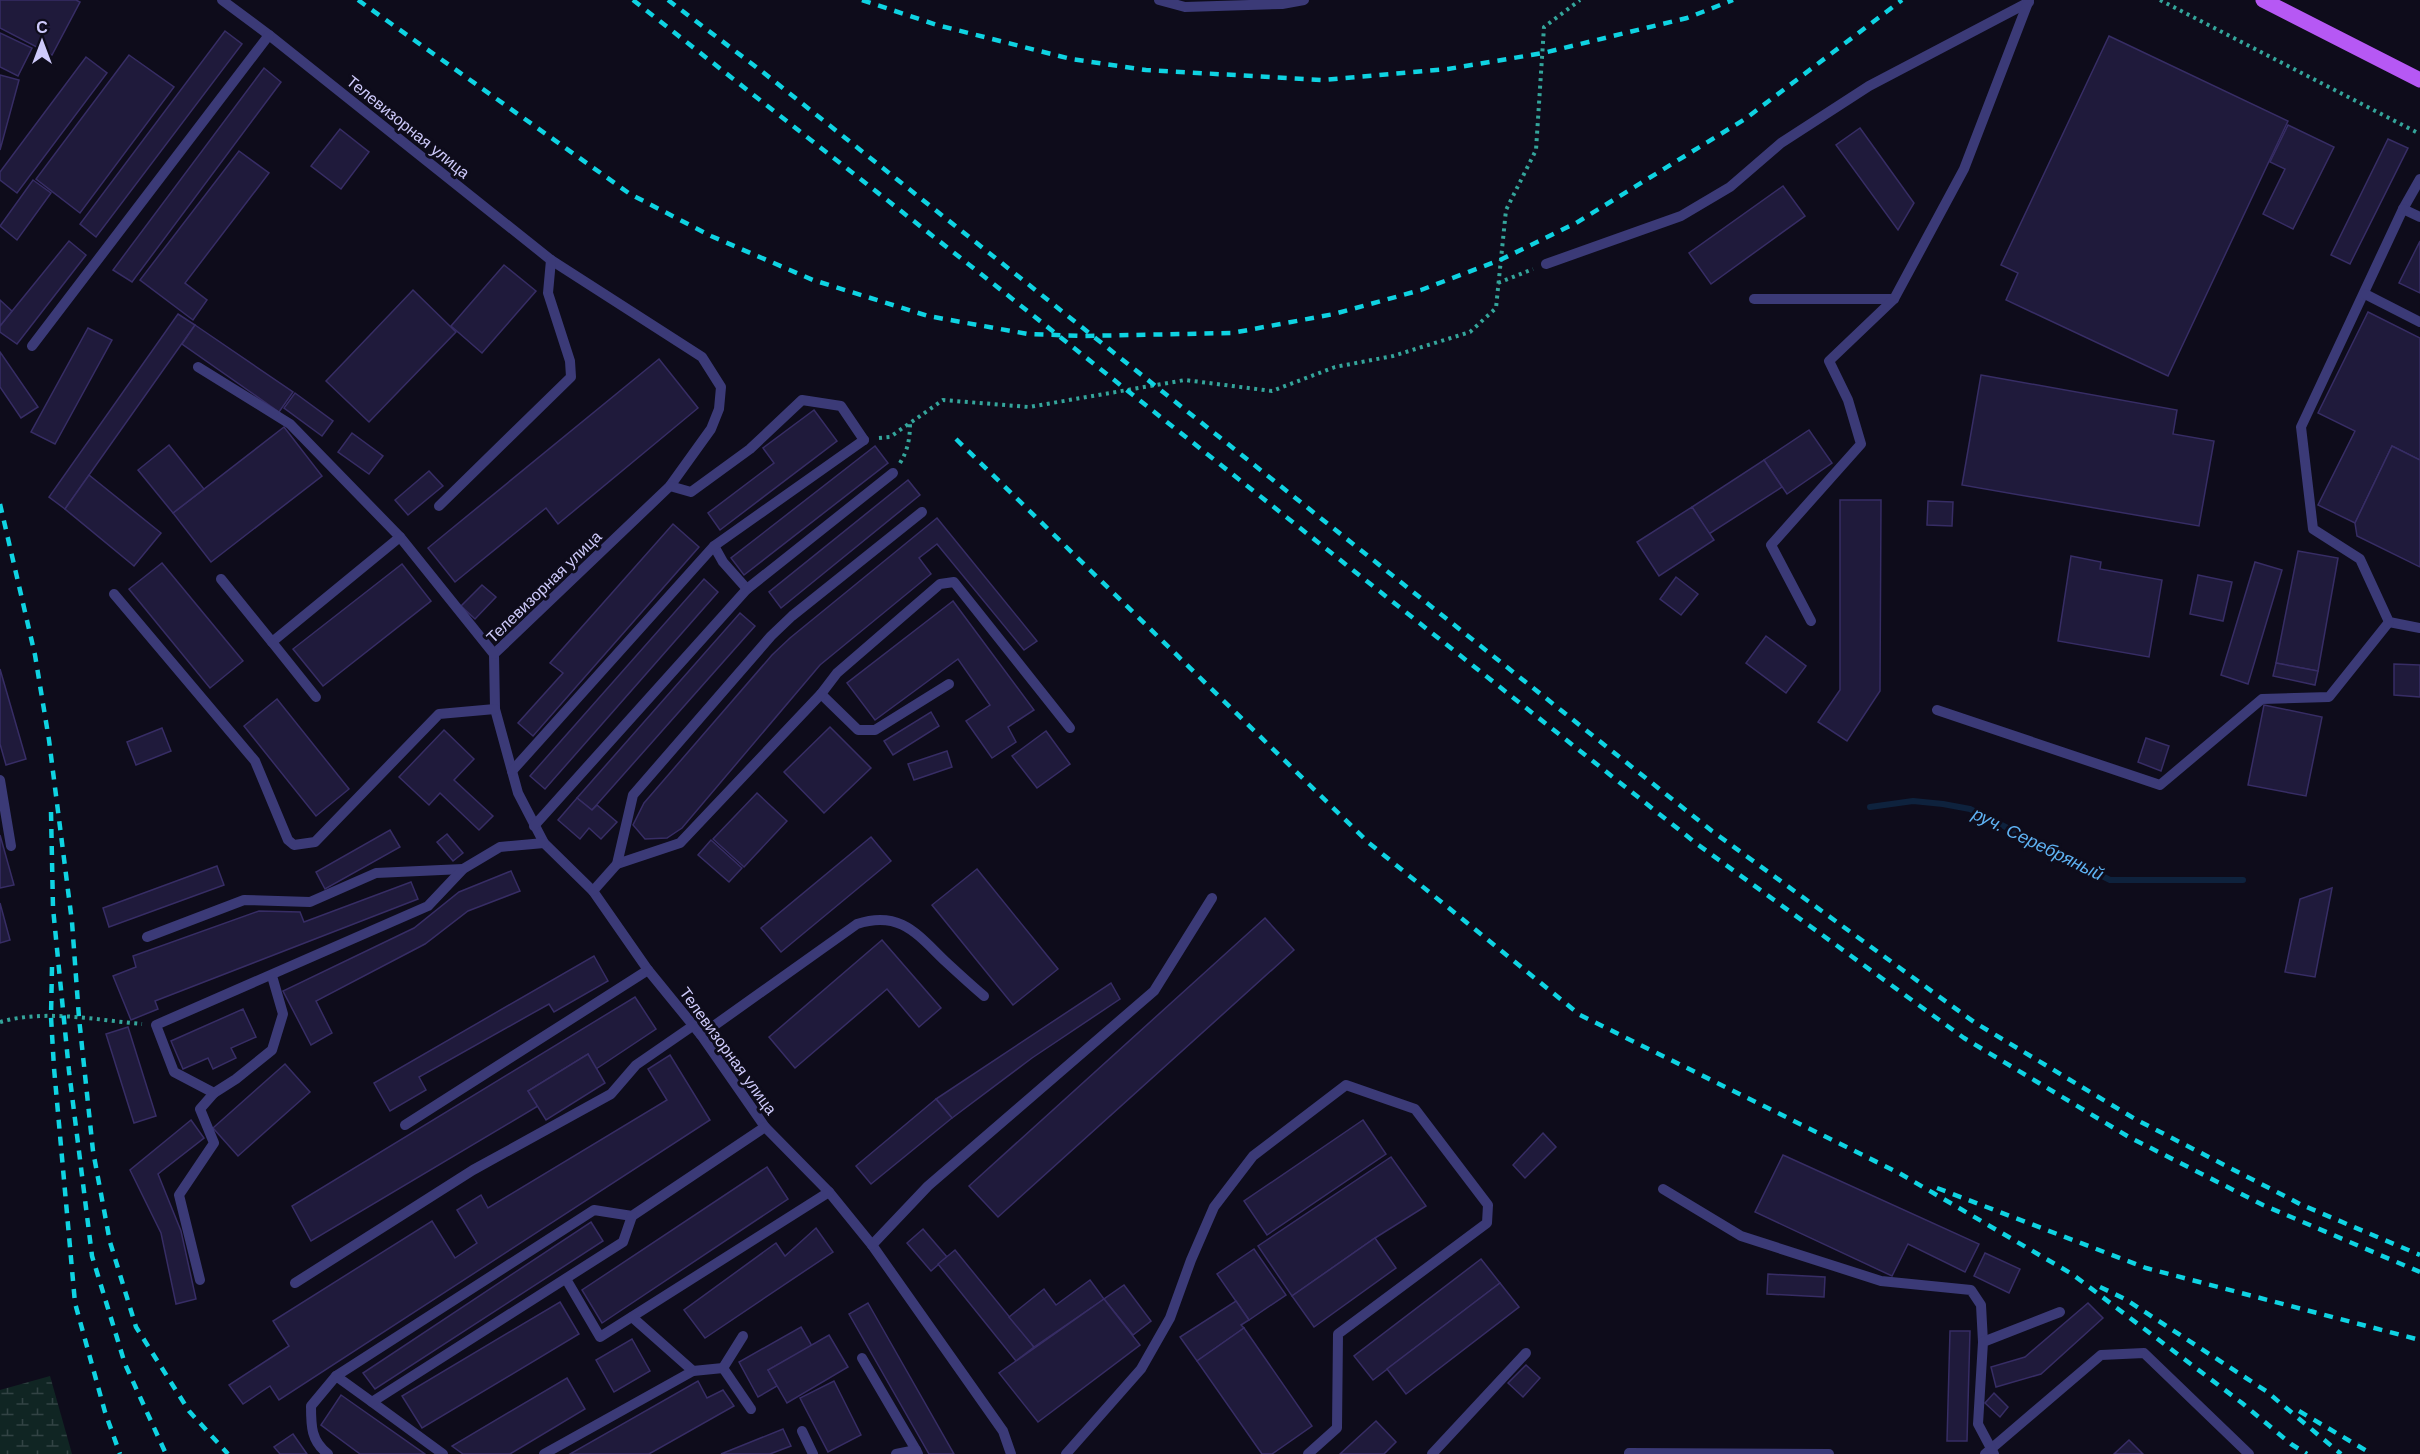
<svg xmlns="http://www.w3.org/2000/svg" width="2420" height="1454" font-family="Helvetica,sans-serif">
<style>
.wetland{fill:url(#wetland-marsh)}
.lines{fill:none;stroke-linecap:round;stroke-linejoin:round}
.stream{stroke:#0e223d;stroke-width:6}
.building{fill:#1f1a3b;stroke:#372d65;stroke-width:1.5}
.path{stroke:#34a59b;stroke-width:4;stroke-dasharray:3 4.5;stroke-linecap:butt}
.lane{stroke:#3b3a77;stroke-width:10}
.primary{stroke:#b658f4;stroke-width:15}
.rail{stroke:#0fd3e2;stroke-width:4.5;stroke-dasharray:9 8;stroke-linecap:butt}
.labels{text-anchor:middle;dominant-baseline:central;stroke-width:6;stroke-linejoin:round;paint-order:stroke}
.street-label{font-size:16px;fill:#cecafb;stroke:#0e0c1b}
.water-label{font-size:18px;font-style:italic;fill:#5fb3f4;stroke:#0e0c1b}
</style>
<defs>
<pattern id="wetland-marsh" width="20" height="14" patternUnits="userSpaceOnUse" patternTransform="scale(1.5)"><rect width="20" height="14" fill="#102523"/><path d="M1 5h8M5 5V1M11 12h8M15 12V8" fill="none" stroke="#324344"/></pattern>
</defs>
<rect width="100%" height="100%" fill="#0e0c1b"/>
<polygon class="wetland" points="50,1376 72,1454 0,1454 0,1390"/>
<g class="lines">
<polyline class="stream" points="1870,807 1913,801 1943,804 1970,809 2110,880 2243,880"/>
</g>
<g class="building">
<polygon points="0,0 76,0 80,2 52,55 0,28"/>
<polygon points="225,31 242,44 96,237 80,224"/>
<polygon points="0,33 32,48 18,76 0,67"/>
<polygon points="2109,36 2288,121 2168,376 2006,300 2018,273 2001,265"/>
<polygon points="129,55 174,87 80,213 36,179"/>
<polygon points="86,57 107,73 17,193 0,180 0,172"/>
<polygon points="264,68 281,82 132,282 113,270"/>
<polygon points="0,75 19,80 0,150"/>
<polygon points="2288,125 2334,147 2293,229 2263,214 2285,169 2270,162"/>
<polygon points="1860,128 1914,203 1898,230 1836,145"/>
<polygon points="340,129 369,152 341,189 311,166"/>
<polygon points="2388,139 2408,148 2350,264 2331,255"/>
<polygon points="239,151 269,173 185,283 207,300 193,320 140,280"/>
<polygon points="33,180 51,193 17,240 0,226"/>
<polygon points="1783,186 1805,216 1711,284 1689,253"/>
<polygon points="69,241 86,255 17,344 0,332 0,326"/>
<polygon points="2420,241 2420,293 2399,283"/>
<polygon points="504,265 536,291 482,353 451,326"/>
<polygon points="413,290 456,332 369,422 326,381"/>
<polygon points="0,300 12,311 0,326"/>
<polygon points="2368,312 2420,338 2420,460 2392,446 2355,523 2318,505 2355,431 2318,413"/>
<polygon points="178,314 195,325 65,509 49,497"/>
<polygon points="195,325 293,392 279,412 182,344"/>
<polygon points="88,328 112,340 55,444 31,432"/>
<polygon points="0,352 38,407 21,418 0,387"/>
<polygon points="659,359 698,408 558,524 546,508 455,582 428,548"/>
<polygon points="1981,375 2177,410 2173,434 2214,441 2199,526 1962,485"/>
<polygon points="295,393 333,421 322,436 284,408"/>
<polygon points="814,410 837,441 720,530 708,513 774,463 763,448"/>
<polygon points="284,427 322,476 211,562 173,513"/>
<polygon points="1809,430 1832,463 1787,494 1764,460"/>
<polygon points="352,433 383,456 369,474 338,452"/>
<polygon points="169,445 204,489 173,513 138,470"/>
<polygon points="875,446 888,463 744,575 731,558"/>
<polygon points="2392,446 2420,460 2420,567 2357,536 2355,523"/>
<polygon points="1764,460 1782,487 1709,534 1692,507"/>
<polygon points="429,471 443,486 408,515 395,500"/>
<polygon points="89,475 161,533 134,566 65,509"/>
<polygon points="908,480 920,495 781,608 769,592"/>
<polygon points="1840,500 1881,500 1880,691 1847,741 1818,722 1840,690"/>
<polygon points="1928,501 1953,502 1952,526 1927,525"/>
<polygon points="1692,507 1714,540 1659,576 1637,542"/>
<polygon points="937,518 1037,641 1024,650 937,544 919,558 931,574 820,665 682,828 667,838 645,839 633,825 644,803 772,655 790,638"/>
<polygon points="673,524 699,547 533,736 518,723 563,673 550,663"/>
<polygon points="2298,551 2338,558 2318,671 2276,663"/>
<polygon points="2071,556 2101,562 2100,569 2162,580 2149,657 2058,641"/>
<polygon points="2255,562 2282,570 2248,684 2221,675"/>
<polygon points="162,563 243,661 210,688 129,589"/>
<polygon points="402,564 431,601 323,686 293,649"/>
<polygon points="2198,575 2232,582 2223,621 2190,614"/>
<polygon points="1676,577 1698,594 1681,615 1660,599"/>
<polygon points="704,579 718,592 545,789 530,776"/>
<polygon points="482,585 496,597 475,619 461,606"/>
<polygon points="953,601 1034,710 1008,727 1016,742 992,758 966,721 990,705 958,659 875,720 847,683"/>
<polygon points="740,613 755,626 592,810 577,798"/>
<polygon points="1766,636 1806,666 1786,693 1746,663"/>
<polygon points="2276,663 2318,671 2315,685 2273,676"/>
<polygon points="2394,664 2420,665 2420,697 2394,695"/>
<polygon points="0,669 26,759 6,765 0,744"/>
<polygon points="277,699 349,789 316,816 244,726"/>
<polygon points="2264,705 2322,717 2306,796 2248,785"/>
<polygon points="931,712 939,726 893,755 884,741"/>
<polygon points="830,727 871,768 824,813 784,772"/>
<polygon points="162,728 171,751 136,765 127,742"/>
<polygon points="444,730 474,759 454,780 493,816 479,830 440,793 429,805 399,777"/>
<polygon points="1046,731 1070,764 1037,788 1012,756"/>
<polygon points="2146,738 2169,746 2161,771 2138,762"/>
<polygon points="947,751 952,767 914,780 908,764"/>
<polygon points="757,793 787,821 744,867 713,839"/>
<polygon points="577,798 592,810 597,805 617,822 601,839 589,828 580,839 558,820"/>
<polygon points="390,830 400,847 325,889 316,872"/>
<polygon points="447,834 463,853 453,861 437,842"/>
<polygon points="0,835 14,885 0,888"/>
<polygon points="871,837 891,861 781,952 761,928"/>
<polygon points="711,840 742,868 729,882 698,855"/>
<polygon points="217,866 224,885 109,927 103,908"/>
<polygon points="977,869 1058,969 1013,1005 932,905"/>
<polygon points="511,871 520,891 468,911 425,944 316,1001 332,1033 311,1045 283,991 414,928 459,892"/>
<polygon points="411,882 418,899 155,1001 158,1009 131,1020 113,976 136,967 133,956 259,911 300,912 304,922"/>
<polygon points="2332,888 2315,977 2285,972 2300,899"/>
<polygon points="0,903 10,940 0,943"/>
<polygon points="1265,918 1294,950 998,1217 969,1186"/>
<polygon points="882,940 941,1008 919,1027 887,989 795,1068 769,1037"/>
<polygon points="594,956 608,981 554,1012 549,1004 419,1077 426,1090 390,1111 374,1083"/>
<polygon points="1111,983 1120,999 1032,1058 952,1118 936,1099"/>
<polygon points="635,997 656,1029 596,1069 588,1054 528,1091 538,1106 311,1241 292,1206"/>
<polygon points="243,1009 256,1037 231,1048 236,1058 213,1069 208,1058 183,1069 171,1041"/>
<polygon points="128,1027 156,1116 134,1123 106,1034"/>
<polygon points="588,1054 605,1083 546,1120 528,1091"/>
<polygon points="670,1055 710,1120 279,1400 270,1386 243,1404 229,1385 289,1346 273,1321 432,1221 455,1258 477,1243 457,1210 481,1195 488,1208 667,1100 648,1069"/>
<polygon points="285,1064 310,1092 238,1156 213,1128"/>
<polygon points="936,1099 952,1118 871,1184 856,1166"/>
<polygon points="191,1120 204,1138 158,1174 181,1231 196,1299 176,1304 161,1233 130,1170"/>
<polygon points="1363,1120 1386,1154 1267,1235 1244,1201"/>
<polygon points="1543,1133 1556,1147 1525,1178 1513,1165"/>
<polygon points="1783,1155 1979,1244 1965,1272 1908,1244 1892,1276 1755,1212"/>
<polygon points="1391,1157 1426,1206 1375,1238 1292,1296 1258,1246"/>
<polygon points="767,1167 788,1199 602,1323 582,1290"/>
<polygon points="591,1222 603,1241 375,1389 363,1373"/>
<polygon points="816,1228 833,1252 705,1338 684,1310 776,1243 785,1256"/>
<polygon points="923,1229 947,1257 931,1271 907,1243"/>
<polygon points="1375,1238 1396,1268 1314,1327 1292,1296"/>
<polygon points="1254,1249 1286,1295 1249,1320 1217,1274"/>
<polygon points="955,1250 1034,1347 1016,1361 938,1264"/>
<polygon points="1985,1253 2020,1269 2009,1293 1974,1276"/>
<polygon points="1481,1259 1500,1283 1373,1380 1354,1356"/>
<polygon points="1768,1274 1825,1277 1824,1297 1767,1294"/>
<polygon points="1090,1280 1104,1299 1034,1347 1009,1317 1044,1289 1056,1305"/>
<polygon points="1500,1283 1519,1307 1406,1394 1387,1369"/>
<polygon points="1124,1285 1151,1321 1133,1335 1104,1299"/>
<polygon points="1104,1299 1140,1345 1038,1422 999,1373"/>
<polygon points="1236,1301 1249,1320 1241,1325 1244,1328 1197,1361 1180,1337"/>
<polygon points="560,1302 579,1334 422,1428 402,1396"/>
<polygon points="868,1303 954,1454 929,1454 849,1314"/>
<polygon points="2088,1303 2103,1318 2041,1374 1996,1387 1991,1367 2025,1357"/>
<polygon points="801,1327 812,1346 768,1370 777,1386 758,1397 739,1362"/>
<polygon points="1244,1328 1312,1426 1272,1454 1262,1454 1197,1361"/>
<polygon points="1950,1331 1970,1331 1967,1441 1947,1441"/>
<polygon points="829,1335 848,1367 787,1403 768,1370"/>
<polygon points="632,1339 650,1371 614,1392 596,1360"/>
<polygon points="1526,1365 1540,1378 1523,1397 1508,1383"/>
<polygon points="567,1378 585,1409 510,1454 463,1454 452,1446"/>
<polygon points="698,1381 707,1398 723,1390 734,1406 649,1454 570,1454"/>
<polygon points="834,1381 861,1435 828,1452 800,1398"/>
<polygon points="1994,1393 2008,1407 2000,1417 1985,1403"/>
<polygon points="341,1395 425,1454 360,1454 321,1425"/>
<polygon points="1376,1421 1396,1442 1384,1454 1340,1454"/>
<polygon points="783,1429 791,1446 770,1454 721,1454"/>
<polygon points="293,1434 307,1454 280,1454 274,1447"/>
<polygon points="2129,1440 2143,1454 2114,1454"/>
</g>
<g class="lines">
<g class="path">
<polyline points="2160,0 2420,134"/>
<polyline points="1498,283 1533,269"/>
<polyline points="879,438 890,437 943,400 1029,407 1185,380 1272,391 1335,367 1393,356 1470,332 1496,308 1506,210 1536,150 1544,27 1580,0"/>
<path d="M900,463c8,-13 10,-25 10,-40"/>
<path d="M0,1022c45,-13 96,-2 142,2"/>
</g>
<g class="lane">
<polyline points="222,0 269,35 551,260 702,357 721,387 719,409 711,429 670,486 494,654 495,709 518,793 544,843 593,891 648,970 701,1035 765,1127 829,1192 872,1245 1003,1431 1011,1454"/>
<polyline points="1159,0 1185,7 1282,4 1304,0"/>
<polyline points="2420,179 2403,209 2301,427 2313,529 2360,559 2389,622 2420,628"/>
<polyline points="2403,209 2420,217"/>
<polyline points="1546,264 1681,216 1730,187 1781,143 1869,86 2029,2"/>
<polyline points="2365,294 2420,322"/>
<polyline points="1754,299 1894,299"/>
<polyline points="32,346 269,35"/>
<polyline points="198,367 290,424 400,537 494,654"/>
<polyline points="670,486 691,492 750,449 802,400 841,406 864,440"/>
<polyline points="439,506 571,377 570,361 548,293 551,260"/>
<polyline points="714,546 723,562 747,589"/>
<polyline points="221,579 272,642 400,537"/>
<polyline points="114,594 255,761 288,840 294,845 315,842 439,714 495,709"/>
<polyline points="1811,621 1771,545 1861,444 1848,400 1829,361 1894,299 1964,169 2029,0"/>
<polyline points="272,642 316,697"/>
<polyline points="821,694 858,730 875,730 949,684"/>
<polyline points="1937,710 2160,785 2262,699 2329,697 2389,622"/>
<polyline points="512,771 714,546 864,440"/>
<polyline points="0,780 11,846"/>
<polyline points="534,826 747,589 893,473"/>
<polyline points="617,864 680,843 821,694 837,673 940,584 954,582 1070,728"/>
<polyline points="593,891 617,864 633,795 771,636 792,616 922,512"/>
<polyline points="147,937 244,900 310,902 376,873 463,869"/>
<polyline points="272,976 283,1014 272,1050 236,1079 214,1093 174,1072 156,1025 428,906 463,869 500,847 544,843"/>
<path d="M701,1035l156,-111c43,-14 60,10 88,37 13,12 26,24 39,35"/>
<polyline points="405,1125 648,970"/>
<polyline points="1663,1189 1741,1236 1881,1281 1971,1290 1981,1305 1983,1342"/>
<polyline points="872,1245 928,1186 1154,991 1212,898"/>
<polyline points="566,1279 600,1337 829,1192"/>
<polyline points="200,1280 179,1195 214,1143 200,1109 214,1093"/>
<polyline points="295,1283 473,1170 611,1094 636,1065 694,1025"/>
<polyline points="862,1358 916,1450"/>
<polyline points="723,1368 751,1409"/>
<polyline points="693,1371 723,1368 743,1336"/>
<polyline points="336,1376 594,1210 632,1216 765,1127"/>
<polyline points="372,1402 443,1454"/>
<polyline points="802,1431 813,1454"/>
<polyline points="1629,1453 1829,1454"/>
<path d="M328,1454c-17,-13 -17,-28 -17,-48l25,-30 36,26 251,-160 9,-26"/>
<polyline points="544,1454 693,1371 632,1317"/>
<polyline points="896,1454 916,1450 918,1454"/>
<polyline points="1066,1454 1141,1369 1170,1318 1191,1260 1214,1207 1253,1156 1346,1085 1415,1109 1488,1205 1487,1223 1338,1334 1337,1428 1308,1454"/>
<polyline points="1432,1454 1526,1353"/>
<polyline points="1985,1454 2101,1355 2144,1353 2249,1454"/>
<polyline points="1994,1454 1978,1424 1983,1342 2060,1312"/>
</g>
<polyline class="primary" points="2263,0 2420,80"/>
<g class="rail">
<polyline points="358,0 630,194 711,236 813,280 928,316 1028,334 1083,336 1232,333 1334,314 1421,290 1500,260 1576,223 1745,119 1902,0"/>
<polyline points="633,0 981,274 1697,844 1964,1038 2129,1137 2263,1205 2420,1272"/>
<polyline points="668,0 764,73 1712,831 1974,1022 2135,1119 2302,1205 2420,1255"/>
<polyline points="862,0 937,25 1071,59 1146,70 1322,80 1448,69 1543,53 1687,18 1733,0"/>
<polyline points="956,439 1369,843 1580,1015 1899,1173 2072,1274 2242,1403 2291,1444 2307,1454"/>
<polyline points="0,504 35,655 49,740 72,922 79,1018 93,1151 110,1242 136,1327 189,1411 228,1454"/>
<polyline points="51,812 53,908 69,1071 92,1256 125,1364 166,1454"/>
<polyline points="52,967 51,1017 54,1068 75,1303 105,1412 120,1454"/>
<polyline points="1937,1188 2146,1268 2420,1340"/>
<polyline points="2100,1287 2125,1299 2266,1391 2341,1454"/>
<polyline points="2299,1411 2372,1454"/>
</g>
</g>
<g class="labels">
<g class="street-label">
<text transform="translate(408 127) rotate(39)">Телевизорная улица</text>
<text transform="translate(544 587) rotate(-44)">Телевизорная улица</text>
<text transform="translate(728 1051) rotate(54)">Телевизорная улица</text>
</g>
<g class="water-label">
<text transform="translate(2038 844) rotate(26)">руч. Серебряный</text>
</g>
</g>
<g transform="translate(42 42)" stroke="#0e0c1b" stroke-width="4.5" paint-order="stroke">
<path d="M0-4.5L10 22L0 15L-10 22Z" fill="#cecafb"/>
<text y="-9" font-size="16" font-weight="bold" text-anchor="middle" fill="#cecafb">С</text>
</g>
</svg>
